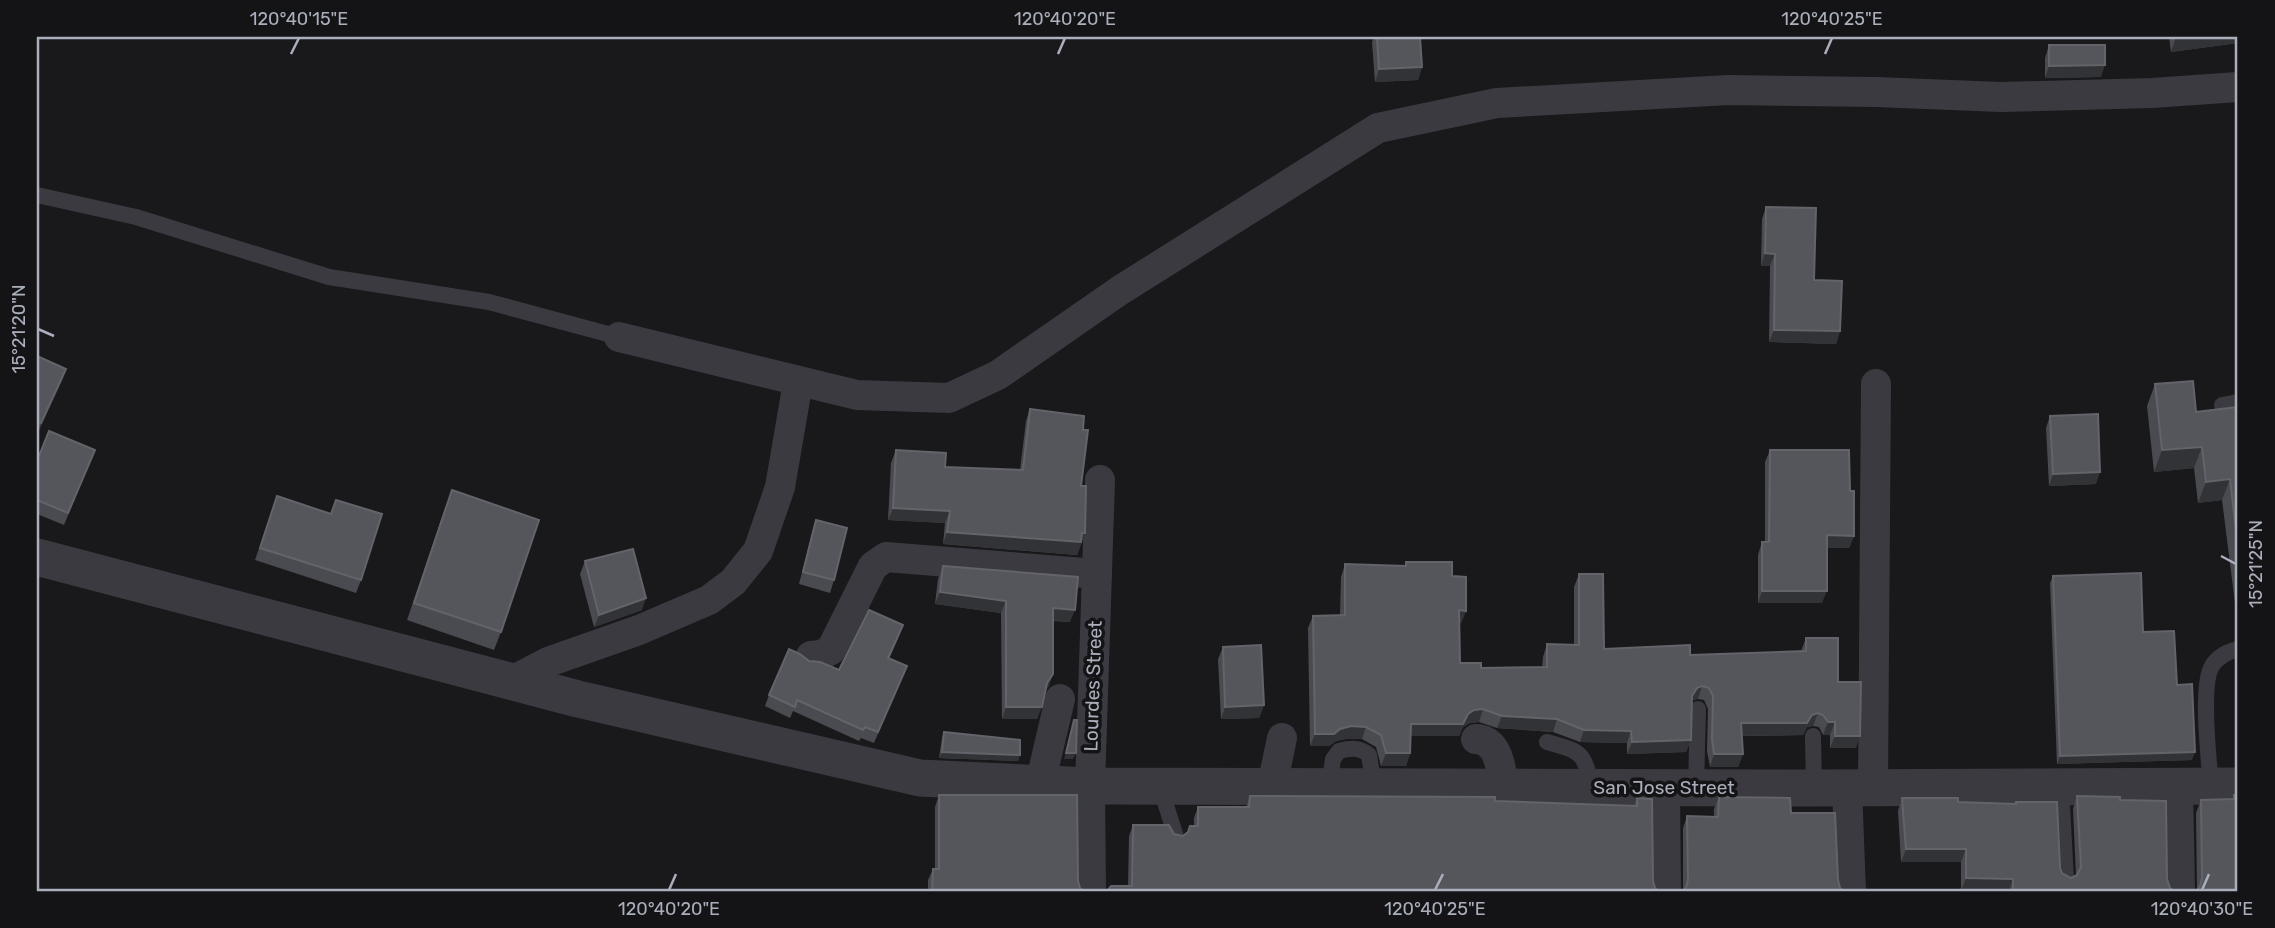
<svg xmlns="http://www.w3.org/2000/svg" width="2275" height="928" font-family="Rubik,sans-serif">
<style>
.lines{fill:none;stroke-linecap:round;stroke-linejoin:round}
.service{stroke:#3a3a40;stroke-width:16}
.minor{stroke:#3a3a40;stroke-width:30}
.tertiary{stroke:#3a3a40;stroke-width:37}
.wall{fill:#4a4b50}
.shaded-wall{fill:#323336}
.building{fill:#55565c;stroke:#62646a;stroke-width:2}
.ticks{fill:none;stroke:#abafbb;stroke-width:2.5}
.labels{text-anchor:middle;dominant-baseline:central;stroke-width:7;stroke-linejoin:round;paint-order:stroke}
.street-label{font-size:19px;fill:#abafbb;stroke:#141416}
.neatline{fill:none;stroke:#abafbb;stroke-width:2.5}
.ticks-label{font-size:18px;text-anchor:middle;fill:#abafbb}
</style>
<rect width="100%" height="100%" fill="#19191b"/>
<g class="lines">
<g class="service">
<polyline points="37,195 136,217 329,277 489,302 619,337"/>
<polyline points="2222,405 2238,402"/>
<polyline points="1813,736 1814,788"/>
<path d="M1547,742c35,10 36,9 45,45"/>
<polyline points="1160,786 1176,837"/>
<path d="M1329,786l4,-27 6,-8c11,-3 21,-4 30,4l5,32"/>
<path d="M2211,786c-2,-25 -11,-101 1,-120 6,-10 15,-14 26,-17"/>
<polyline points="1696,787 1698,709"/>
<polyline points="2061,787 2066,880"/>
</g>
<g class="minor">
<polyline points="619,337 857,395 949,398 998,375 1119,291 1378,128 1497,103 1728,90 1876,92 2001,97 2152,93 2238,87"/>
<polyline points="811,656 821,655 831,650 873,566 886,557 1097,574"/>
<polyline points="510,682 548,662 639,630 709,600 733,582 758,551 780,487 798,382"/>
<path d="M1476,739c23,1 25,30 28,48"/>
<polyline points="1040,784 1060,699"/>
<polyline points="2178,785 2180,891"/>
<polyline points="1272,786 1282,738"/>
<polyline points="1665,787 1666,891"/>
<polyline points="1847,788 1851,891"/>
<polyline points="1873,788 1876,384"/>
<polyline points="1091,891 1090,786 1100,480"/>
</g>
<polyline class="tertiary" points="37,557 578,699 920,778 1090,786 1814,788 2238,786"/>
</g>
<g class="wall">
<polygon points="1374,37 1420,37 1422,67 1418,80 1375,82 1372,42"/>
<polygon points="2169,37 2238,37 2238,43 2171,52"/>
<polygon points="2049,45 2101,77 2045,78 2045,58"/>
<polygon points="1766,207 1814,280 1840,331 1836,344 1769,342 1770,266 1761,266 1762,219"/>
<polygon points="37,356 66,369 37,435"/>
<polygon points="2155,384 2196,412 2238,407 2238,602 2235,603 2222,500 2198,503 2194,468 2154,472 2147,406"/>
<polygon points="1030,409 1083,430 1081,486 1085,533 1077,555 943,544 945,523 888,520 891,463 896,450 945,467 1020,470 1026,421"/>
<polygon points="2050,416 2096,484 2049,486 2046,428"/>
<polygon points="95,450 64,525 37,514 37,461"/>
<polygon points="1770,450 1850,491 1854,536 1849,548 1827,548 1822,603 1758,603 1758,555 1762,542 1765,542 1765,462"/>
<polygon points="277,496 331,514 336,500 361,580 356,593 255,560"/>
<polygon points="445,508 501,632 494,650 407,620"/>
<polygon points="816,520 834,580 830,593 799,584 812,533"/>
<polygon points="585,561 642,610 594,627 580,574"/>
<polygon points="1406,562 1452,576 1466,611 1461,623 1459,623 1460,663 1481,668 1542,668 1543,657 1547,644 1574,645 1574,587 1579,574 1604,649 1690,655 1801,651 1806,638 1838,682 1856,748 1830,748 1830,735 1823,735 1819,727 1813,726 1807,727 1803,735 1742,736 1743,754 1738,767 1710,767 1707,751 1708,709 1704,700 1698,699 1692,700 1691,740 1686,752 1627,754 1627,743 1580,742 1553,732 1497,728 1479,722 1470,723 1463,727 1459,736 1411,736 1410,753 1406,766 1381,766 1376,747 1362,739 1346,739 1336,741 1329,746 1310,746 1308,628 1313,616 1340,616 1341,577 1345,564 1405,566"/>
<polygon points="943,566 1070,622 1053,621 1049,686 1045,691 1037,719 1002,719 1001,613 935,604 938,579"/>
<polygon points="2053,576 2143,632 2177,685 2192,760 2057,764 2050,583"/>
<polygon points="899,636 889,659 907,666 874,743 861,738 859,741 793,711 790,718 765,706 769,695 809,661 839,670"/>
<polygon points="1223,647 1264,705 1259,718 1221,719 1218,659"/>
<polygon points="944,732 1018,761 939,758 942,738"/>
<polygon points="939,795 1078,881 1080,888 1083,891 928,891 928,880 933,869 935,869 935,807"/>
<polygon points="2234,795 2238,891 2197,889 2196,813 2201,800 2233,799"/>
<polygon points="1250,796 1495,801 1634,806 1637,798 1655,888 1128,886 1129,836 1133,825 1183,836 1188,832 1194,826 1194,818 1198,807 1246,807"/>
<polygon points="2077,796 2120,800 2167,879 2170,888 2174,891 1961,891 1961,862 1901,862 1898,811 1902,798 1958,802 2015,804 2016,802 2060,868 2062,873 2071,878 2076,876 2073,809"/>
<polygon points="1719,797 1791,813 1838,880 1840,888 1683,890 1683,828 1687,816 1714,817 1714,809"/>
</g>
<g class="shaded-wall">
<polygon points="2176,37 2238,37 2238,43 2171,52"/>
<polygon points="2105,65 2101,77 2045,78 2049,66"/>
<polygon points="1422,67 1418,80 1375,82 1379,69"/>
<polygon points="1765,253 1775,254 1770,266 1761,266"/>
<polygon points="1774,330 1840,331 1836,344 1769,342"/>
<polygon points="66,369 62,381 37,435 41,423"/>
<polygon points="2202,447 2194,468 2154,472 2162,450"/>
<polygon points="2100,472 2096,484 2049,486 2053,474"/>
<polygon points="2230,479 2222,500 2198,503 2206,482"/>
<polygon points="893,508 950,511 945,523 888,520"/>
<polygon points="947,532 1082,533 1085,533 1077,555 943,544"/>
<polygon points="1827,535 1854,536 1849,548 1822,548"/>
<polygon points="1762,591 1827,591 1822,603 1758,603"/>
<polygon points="940,592 1006,601 1001,613 935,604"/>
<polygon points="646,598 642,610 594,627 599,615"/>
<polygon points="1053,608 1075,610 1070,622 1048,620"/>
<polygon points="1459,610 1466,611 1461,623 1454,623"/>
<polygon points="1053,674 1049,686 1043,695 1047,683"/>
<polygon points="1702,686 1698,699 1692,700 1692,696 1697,688"/>
<polygon points="1264,705 1259,718 1221,719 1225,707"/>
<polygon points="1006,707 1042,707 1037,719 1002,719"/>
<polygon points="1483,709 1479,722 1470,723 1463,727 1459,736 1406,736 1411,724 1468,714 1474,710"/>
<polygon points="1818,713 1813,726 1807,727 1803,735 1737,736 1741,723 1812,715"/>
<polygon points="1502,716 1557,719 1553,732 1497,728"/>
<polygon points="1828,722 1835,722 1830,735 1823,735"/>
<polygon points="1351,726 1366,727 1362,739 1346,739 1336,741 1329,746 1310,746 1315,734"/>
<polygon points="1584,730 1631,731 1627,743 1580,742"/>
<polygon points="1835,736 1860,736 1856,748 1830,748"/>
<polygon points="1691,740 1686,752 1627,754 1632,742"/>
<polygon points="942,752 1020,755 1018,761 939,758"/>
<polygon points="2195,752 2192,760 2057,764 2060,756"/>
<polygon points="1066,753 1076,753 1073,759 1064,759"/>
<polygon points="1386,753 1410,753 1406,766 1381,766"/>
<polygon points="1714,754 1743,754 1738,767 1710,767"/>
<polygon points="1906,849 1966,849 1961,862 1901,862"/>
<polygon points="1966,878 2013,879 2009,891 1961,891"/>
</g>
<g class="building">
<polygon points="1377,37 1420,37 1422,67 1379,69"/>
<polygon points="2049,45 2105,45 2105,65 2049,66"/>
<polygon points="1766,207 1816,208 1814,280 1842,281 1840,331 1774,330 1775,254 1765,253"/>
<polygon points="37,356 66,369 41,423 37,421"/>
<polygon points="2193,381 2196,412 2238,407 2238,547 2230,479 2206,482 2202,447 2162,450 2155,384"/>
<polygon points="1030,409 1084,416 1083,430 1088,430 1081,486 1086,486 1085,533 1082,533 1081,542 947,532 950,511 893,508 896,450 946,453 945,467 1023,470"/>
<polygon points="2098,414 2100,472 2053,474 2050,416"/>
<polygon points="49,431 95,450 68,513 37,500 37,461"/>
<polygon points="1770,450 1849,450 1850,491 1854,491 1854,536 1827,535 1827,591 1762,591 1762,542 1769,542"/>
<polygon points="452,490 539,520 501,632 414,603"/>
<polygon points="277,496 331,514 336,500 382,514 361,580 260,548"/>
<polygon points="816,520 847,528 834,580 803,572"/>
<polygon points="633,549 646,598 599,615 585,561"/>
<polygon points="1406,562 1452,562 1452,576 1466,577 1466,611 1459,610 1460,663 1481,663 1481,668 1547,667 1547,644 1579,645 1579,574 1603,574 1604,649 1690,645 1690,655 1806,651 1806,638 1838,638 1838,682 1861,682 1860,736 1835,736 1835,722 1828,722 1823,715 1818,713 1812,715 1807,723 1741,723 1743,754 1714,754 1712,739 1713,696 1709,688 1702,686 1697,688 1692,696 1691,740 1632,742 1631,731 1584,730 1557,719 1502,716 1483,709 1474,710 1468,714 1463,724 1411,724 1410,753 1386,753 1381,735 1366,727 1351,726 1340,729 1334,734 1315,734 1313,616 1345,615 1345,564 1406,566"/>
<polygon points="943,566 1078,577 1075,610 1053,608 1053,674 1047,683 1042,707 1006,707 1006,601 940,592"/>
<polygon points="2141,573 2143,632 2174,631 2177,685 2192,684 2195,752 2060,756 2053,576"/>
<polygon points="869,610 903,625 888,658 907,666 878,732 865,727 863,730 797,700 795,707 769,695 789,649 800,654 809,661 820,662 839,670"/>
<polygon points="1261,645 1264,705 1225,707 1223,647"/>
<polygon points="1074,720 1077,720 1076,753 1066,753"/>
<polygon points="944,732 1020,740 1020,755 942,752"/>
<polygon points="939,795 1077,795 1078,881 1080,888 1083,891 932,891 933,869 939,869"/>
<polygon points="2234,795 2238,795 2238,891 2196,891 2200,886 2202,878 2201,800 2234,799"/>
<polygon points="1250,796 1495,797 1495,801 1637,806 1637,798 1652,799 1653,881 1655,888 1658,891 1107,891 1111,886 1132,886 1133,825 1169,825 1174,834 1183,836 1188,832 1190,826 1198,826 1198,807 1249,807"/>
<polygon points="2077,796 2120,797 2120,800 2166,801 2167,879 2170,888 2174,891 2013,891 2013,879 1966,878 1966,849 1906,849 1902,798 1958,798 1958,802 2016,804 2016,802 2057,802 2060,868 2062,873 2071,878 2077,875 2081,867"/>
<polygon points="1719,797 1790,798 1791,813 1835,813 1838,880 1840,888 1843,891 1682,891 1686,888 1688,880 1687,816 1718,817"/>
</g>
<path class="ticks" d="M291,54l8,-16M1058,54l7,-16M1825,54l7,-16M38,329l16,7M2221,556l15,8M669,890l7,-16M1435,890l8,-16M2202,890l7,-16"/>
<g class="labels">
<g class="street-label">
<text transform="translate(1093 686) rotate(-88)">Lourdes Street</text>
<text x="1664" y="787">San Jose Street</text>
</g>
</g>
<rect width="2275" height="928" fill="none" stroke="#141416" stroke-width="77"/>
<rect x="38" y="38" width="2198" height="852" class="neatline"/>
<g class="ticks-label">
<text x="299" y="25">120°40'15"E</text>
<text x="1065" y="25">120°40'20"E</text>
<text x="1832" y="25">120°40'25"E</text>
<text transform="translate(19 329) rotate(-90)" y="6">15°21'20"N</text>
<text transform="translate(2256 564) rotate(-90)" y="6">15°21'25"N</text>
<text x="669" y="915">120°40'20"E</text>
<text x="1435" y="915">120°40'25"E</text>
<text x="2202" y="915">120°40'30"E</text>
</g>
</svg>
